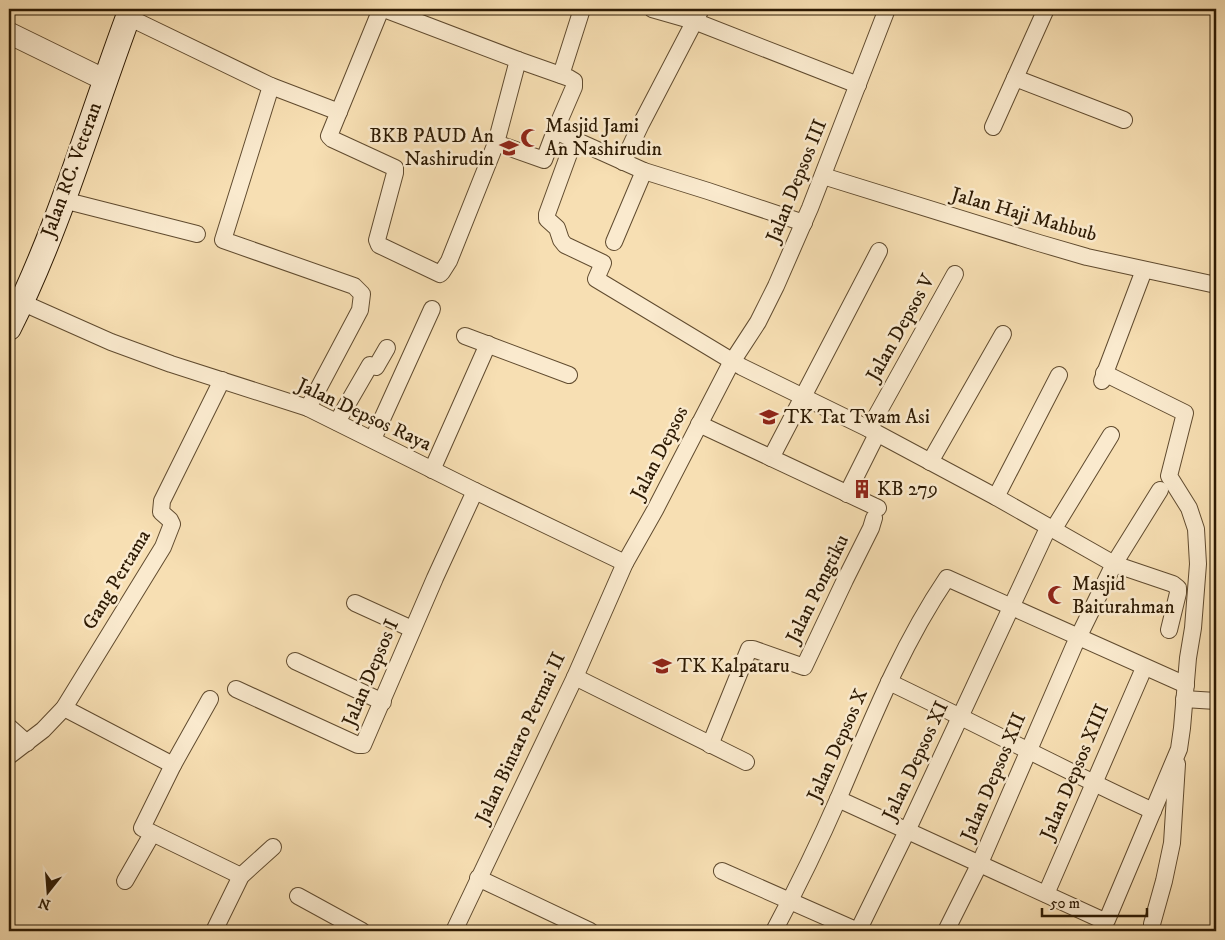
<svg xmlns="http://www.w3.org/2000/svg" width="1225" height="940" font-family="'IM FELL DW Pica',serif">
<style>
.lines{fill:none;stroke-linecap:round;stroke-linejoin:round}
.minor-casing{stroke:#604b2f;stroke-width:18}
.tertiary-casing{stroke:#604b2f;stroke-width:23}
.secondary-casing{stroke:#2d1a03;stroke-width:26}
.minor{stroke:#faeace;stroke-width:16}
.tertiary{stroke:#faeace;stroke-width:21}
.secondary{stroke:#faeace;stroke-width:24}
.labels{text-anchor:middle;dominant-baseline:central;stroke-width:5;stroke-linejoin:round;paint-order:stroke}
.poi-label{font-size:20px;fill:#2d1a03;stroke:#faeace;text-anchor:start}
.street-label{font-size:20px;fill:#2d1a03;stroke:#faeace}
</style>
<rect width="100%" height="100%" fill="#f7dfb3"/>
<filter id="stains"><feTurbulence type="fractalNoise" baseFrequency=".004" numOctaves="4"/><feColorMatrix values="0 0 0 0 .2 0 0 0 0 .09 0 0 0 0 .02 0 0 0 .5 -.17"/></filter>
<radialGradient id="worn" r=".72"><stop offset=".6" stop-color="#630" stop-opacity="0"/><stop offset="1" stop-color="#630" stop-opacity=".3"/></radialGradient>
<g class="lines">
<g class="minor-casing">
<g id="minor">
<polyline points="381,9 329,136 332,139 395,168 395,173 377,240 379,245 440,274 442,272 449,261 496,143"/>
<polyline points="384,9 518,60 496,143 544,160 555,131 644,171 708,191 804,223"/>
<polyline points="652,9 694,21 858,85"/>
<polyline points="128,17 271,86 339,112"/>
<polyline points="518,60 569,78 574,81 574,87 555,131"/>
<polyline points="561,75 582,9"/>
<polyline points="1015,78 1124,120"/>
<polyline points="271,86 223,240 354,286 362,294 360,310 308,408"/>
<polyline points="993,127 1046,9"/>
<polyline points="574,140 547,214 547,219 557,228 561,240 565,245 603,263 596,279 742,367 869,429 996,497 1114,564 1173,584 1178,588 1178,593 1169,630"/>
<polyline points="623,162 641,124 701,9"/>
<polyline points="823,176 1039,243 1087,257 1216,285"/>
<polyline points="63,200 197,234"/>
<polyline points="614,242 644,171"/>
<polyline points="21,302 111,342 171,364 308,408 475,491 625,563"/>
<polyline points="465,336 569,375"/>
<polyline points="1102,381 1144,270"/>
<polyline points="337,422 370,365 376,367 387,348"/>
<polyline points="699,424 878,508"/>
<polyline points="869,429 955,274"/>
<polyline points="373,439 432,309"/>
<polyline points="771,458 879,251"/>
<polyline points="930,462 1003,334"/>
<polyline points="432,470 488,344"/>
<polyline points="847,494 877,434"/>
<polyline points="996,497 1059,375"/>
<polyline points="1053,530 1111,435"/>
<polyline points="355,603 412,629"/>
<polyline points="295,661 383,702"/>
<polyline points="575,677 746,762"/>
<path d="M889,682c88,42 175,88 264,129"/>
<polyline points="236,689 358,745 363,745 435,578 475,491"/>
<polyline points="210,699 173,765 142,828 241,876"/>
<polyline points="1184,699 1216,701"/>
<polyline points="64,708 173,765"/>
<polyline points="9,727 27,743"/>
<polyline points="710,745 749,649 753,649 804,667 845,580 871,528 874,518"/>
<polyline points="9,756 43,730 64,708 163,547 172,524 170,520 161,512 162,501 222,380"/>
<polyline points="838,799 1102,920 1107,920 1179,749 1182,728 1188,658 1193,628 1198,564 1196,529 1189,508 1169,476 1185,413 1104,373"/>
<polyline points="722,871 858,931 907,831 1048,528"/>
<polyline points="478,878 590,931"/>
<polyline points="125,881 152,834"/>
<polyline points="1046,894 1144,668"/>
<polyline points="298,896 362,931"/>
<polyline points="214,931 241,876 273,847"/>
<polyline points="454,931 575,677 625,563 655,510 730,365 758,322 776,286 810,208 887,9"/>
<path d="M774,931c23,-43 45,-88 65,-134 32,-75 62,-151 108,-219l239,107"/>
<polyline points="946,931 980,863 1074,646 1114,564 1160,490"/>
<polyline points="1152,931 1152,924 1164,881 1172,843 1177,764"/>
</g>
</g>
<g class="tertiary-casing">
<polyline id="tertiary" points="9,33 105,80"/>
</g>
<g class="secondary-casing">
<path id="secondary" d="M9,328c51,-101 82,-213 122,-319"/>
</g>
<use href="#minor" class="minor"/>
<use href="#tertiary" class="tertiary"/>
<use href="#secondary" class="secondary"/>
</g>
<defs>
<g id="mosque-bare" transform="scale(1.5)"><path d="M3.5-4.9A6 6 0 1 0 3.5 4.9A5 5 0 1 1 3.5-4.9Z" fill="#8f2418" stroke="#faeace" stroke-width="2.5" paint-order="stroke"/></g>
<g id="school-bare" transform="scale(1.5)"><path d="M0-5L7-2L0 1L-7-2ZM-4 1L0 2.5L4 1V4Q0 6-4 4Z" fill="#8f2418" stroke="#faeace" stroke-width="2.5" paint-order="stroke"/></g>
<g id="building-bare" transform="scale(1.5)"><path d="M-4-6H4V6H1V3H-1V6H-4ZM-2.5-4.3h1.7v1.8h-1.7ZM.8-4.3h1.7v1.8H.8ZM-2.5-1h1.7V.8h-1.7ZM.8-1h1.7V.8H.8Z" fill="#8f2418" stroke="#faeace" stroke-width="2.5" paint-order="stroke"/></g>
</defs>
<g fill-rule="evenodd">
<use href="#mosque-bare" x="530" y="138"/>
<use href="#school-bare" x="509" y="148"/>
<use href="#school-bare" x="769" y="417"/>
<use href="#building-bare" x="862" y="489"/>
<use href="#mosque-bare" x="1057" y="595"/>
<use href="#school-bare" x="662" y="666"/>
</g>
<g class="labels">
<g class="poi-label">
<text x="545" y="126">Masjid Jami<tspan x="545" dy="23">An Nashirudin</tspan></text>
<text x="494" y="136" text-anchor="end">BKB PAUD An<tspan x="494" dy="23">Nashirudin</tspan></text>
<text x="784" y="417">TK Tat Twam Asi</text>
<text x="877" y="489">KB 279</text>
<text x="1072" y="584">Masjid<tspan x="1072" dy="23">Baiturahman</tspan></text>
<text x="677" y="666">TK Kalpataru</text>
</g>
<g class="street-label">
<text transform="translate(72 170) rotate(-70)">Jalan RC. Veteran</text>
<text transform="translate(797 181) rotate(-68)">Jalan Depsos III</text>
<text transform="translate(1024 215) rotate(16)">Jalan Haji Mahbub</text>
<text transform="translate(901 328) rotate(-61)">Jalan Depsos V</text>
<text transform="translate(364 415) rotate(25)">Jalan Depsos Raya</text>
<text transform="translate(660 453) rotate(-63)">Jalan Depsos</text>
<text transform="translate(117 580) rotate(-59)">Gang Pertama</text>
<text transform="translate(818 589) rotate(-64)">Jalan Pongtiku</text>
<text transform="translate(371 673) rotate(-67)">Jalan Depsos I</text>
<text transform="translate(521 738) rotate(-65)">Jalan Bintaro Permai II</text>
<text transform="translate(838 745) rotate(-66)">Jalan Depsos X</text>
<text transform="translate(916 761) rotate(-65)">Jalan Depsos XI</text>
<text transform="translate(1075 772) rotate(-67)">Jalan Depsos XIII</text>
<text transform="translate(994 777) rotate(-67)">Jalan Depsos XII</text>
</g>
</g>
<rect width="1225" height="940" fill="none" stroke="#f7dfb3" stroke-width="30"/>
<rect x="10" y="10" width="1205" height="920" fill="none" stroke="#2d1a03" stroke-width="2.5"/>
<rect x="15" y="15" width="1195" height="910" fill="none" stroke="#2d1a03"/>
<g transform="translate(48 892) rotate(197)" stroke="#faeace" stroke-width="4" paint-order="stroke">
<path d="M0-4L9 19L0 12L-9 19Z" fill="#2d1a03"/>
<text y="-8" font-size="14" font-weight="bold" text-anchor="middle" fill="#2d1a03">N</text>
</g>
<path d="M1042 908v8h105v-8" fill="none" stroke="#2d1a03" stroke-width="2.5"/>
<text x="1050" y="908" font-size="15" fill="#2d1a03" stroke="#faeace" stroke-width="4" paint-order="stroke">50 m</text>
<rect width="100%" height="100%" filter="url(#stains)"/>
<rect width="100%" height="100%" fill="url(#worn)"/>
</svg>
